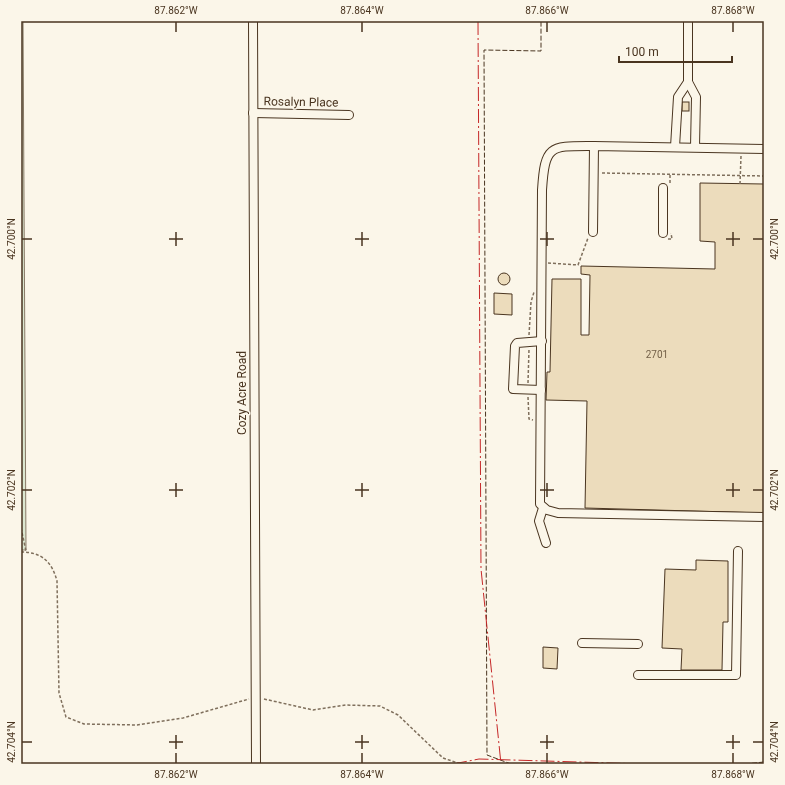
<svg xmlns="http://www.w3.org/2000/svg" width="785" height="785" font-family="Roboto,sans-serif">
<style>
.green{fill:#dce7d0;stroke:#887966}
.building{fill:#ecdcbc;stroke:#4a3520}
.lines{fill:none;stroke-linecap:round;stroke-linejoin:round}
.minor-casing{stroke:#4a3520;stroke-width:10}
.path{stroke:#7f6f5c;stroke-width:1.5;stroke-dasharray:3 2;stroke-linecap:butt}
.minor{stroke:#fbf6e9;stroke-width:8}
.fence{stroke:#4a3520;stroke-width:1;stroke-dasharray:5 2;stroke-linecap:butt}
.power{stroke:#c62828;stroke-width:1;stroke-dasharray:14 3 2 3;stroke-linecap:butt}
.ticks{fill:none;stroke:#4a3520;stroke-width:1.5}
.labels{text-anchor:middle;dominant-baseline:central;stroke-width:3;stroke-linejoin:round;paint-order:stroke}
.number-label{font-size:10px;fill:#725f47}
.street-label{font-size:12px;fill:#4a3520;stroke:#fbf6e9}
.neatline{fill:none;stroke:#4a3520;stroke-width:1.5}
.ticks-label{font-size:10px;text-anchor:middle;fill:#4a3520}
</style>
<rect width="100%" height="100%" fill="#fbf6e9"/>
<polygon class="green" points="21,21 23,21 26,550 21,550"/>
<g class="building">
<rect x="682" y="102" width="7" height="9"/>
<polygon points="700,183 764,184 764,513 585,508 587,401 546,400 547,372 550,372 552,279 581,279 581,335 589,335 590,275 581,274 581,266 715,269 715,242 700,241"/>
<circle cx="504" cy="279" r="6"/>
<polygon points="494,293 512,294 512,315 494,314"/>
<polygon points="696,560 728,561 728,622 723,622 722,670 681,670 682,649 662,648 665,569 696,570"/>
<polygon points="543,647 558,648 557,669 543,668"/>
</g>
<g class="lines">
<g class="minor-casing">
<g id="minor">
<polyline points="253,21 256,764"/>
<polyline points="688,21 688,82 696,97 695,147"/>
<polyline points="253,113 349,115"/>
<path d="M594,146c-44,0 -49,-2 -52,44l-2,314 7,6 11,3 206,4"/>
<polyline points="675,147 678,97 688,82"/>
<polyline points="593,232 594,146 764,149"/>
<polyline points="663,233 663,188"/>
<polyline points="541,390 513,389 515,346 517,343 542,341"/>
<polyline points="543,508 539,521 546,543"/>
<polyline points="582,643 638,644"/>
<polyline points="638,675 736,675 738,551"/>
</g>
</g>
<g class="path">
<polyline points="602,173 764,176"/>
<polyline points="670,175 670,185"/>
<polyline points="740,184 741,156"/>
<polyline points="668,239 672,239 671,233"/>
<polyline points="548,263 578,265 588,238"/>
<polyline points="529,335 531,302 534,292"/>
<polyline points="528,383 529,349"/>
<polyline points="528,397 529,419 533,420"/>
<polyline points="21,528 26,551"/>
<path d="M21,552c21,0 31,10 36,29l2,112 7,24 18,7 53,1 46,-7 66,-19"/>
<polyline points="264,699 313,710 346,705 380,706 398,715 443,758 461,764"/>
</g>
<use href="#minor" class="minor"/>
<g class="fence">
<polyline points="511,764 487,755 484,50 541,51 541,21"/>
<polyline points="745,764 764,762"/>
</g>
<g class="power">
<polyline points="478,21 481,569 501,764"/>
<polyline points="453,764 479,759 644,764"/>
</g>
</g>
<path class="ticks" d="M176,22v10M362,22v10M547,22v10M733,22v10M176,232v14M362,232v14M547,232v14M733,232v14M22,239h10M169,239h14M355,239h14M540,239h14M726,239h14M753,239h10M176,483v14M362,483v14M547,483v14M733,483v14M22,490h10M169,490h14M355,490h14M540,490h14M726,490h14M753,490h10M176,735v14M362,735v14M547,735v14M733,735v14M22,742h10M169,742h14M355,742h14M540,742h14M726,742h14M753,742h10M176,753v10M362,753v10M547,753v10M733,753v10"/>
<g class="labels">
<g class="number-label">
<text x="657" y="354">2701</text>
</g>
<g class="street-label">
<text transform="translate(301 102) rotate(1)">Rosalyn Place</text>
<text transform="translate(242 393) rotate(-90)">Cozy Acre Road</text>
</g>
</g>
<rect width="785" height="785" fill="none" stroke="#fbf6e9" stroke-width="44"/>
<path d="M619 56v6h113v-6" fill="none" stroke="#4a3520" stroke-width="2"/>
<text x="625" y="56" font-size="12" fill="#4a3520" stroke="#fbf6e9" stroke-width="3" paint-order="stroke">100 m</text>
<rect x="22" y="22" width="741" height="741" class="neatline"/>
<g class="ticks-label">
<text x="176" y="14">87.862°W</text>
<text x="362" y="14">87.864°W</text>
<text x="547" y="14">87.866°W</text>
<text x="733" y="14">87.868°W</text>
<text transform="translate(774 239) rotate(-90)" y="4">42.700°N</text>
<text transform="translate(11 239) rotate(-90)" y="4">42.700°N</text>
<text transform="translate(774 490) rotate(-90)" y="4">42.702°N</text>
<text transform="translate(11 490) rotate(-90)" y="4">42.702°N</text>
<text transform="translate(11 742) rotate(-90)" y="4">42.704°N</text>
<text transform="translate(774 742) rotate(-90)" y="4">42.704°N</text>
<text x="176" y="778">87.862°W</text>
<text x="362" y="778">87.864°W</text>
<text x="547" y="778">87.866°W</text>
<text x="733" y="778">87.868°W</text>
</g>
</svg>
